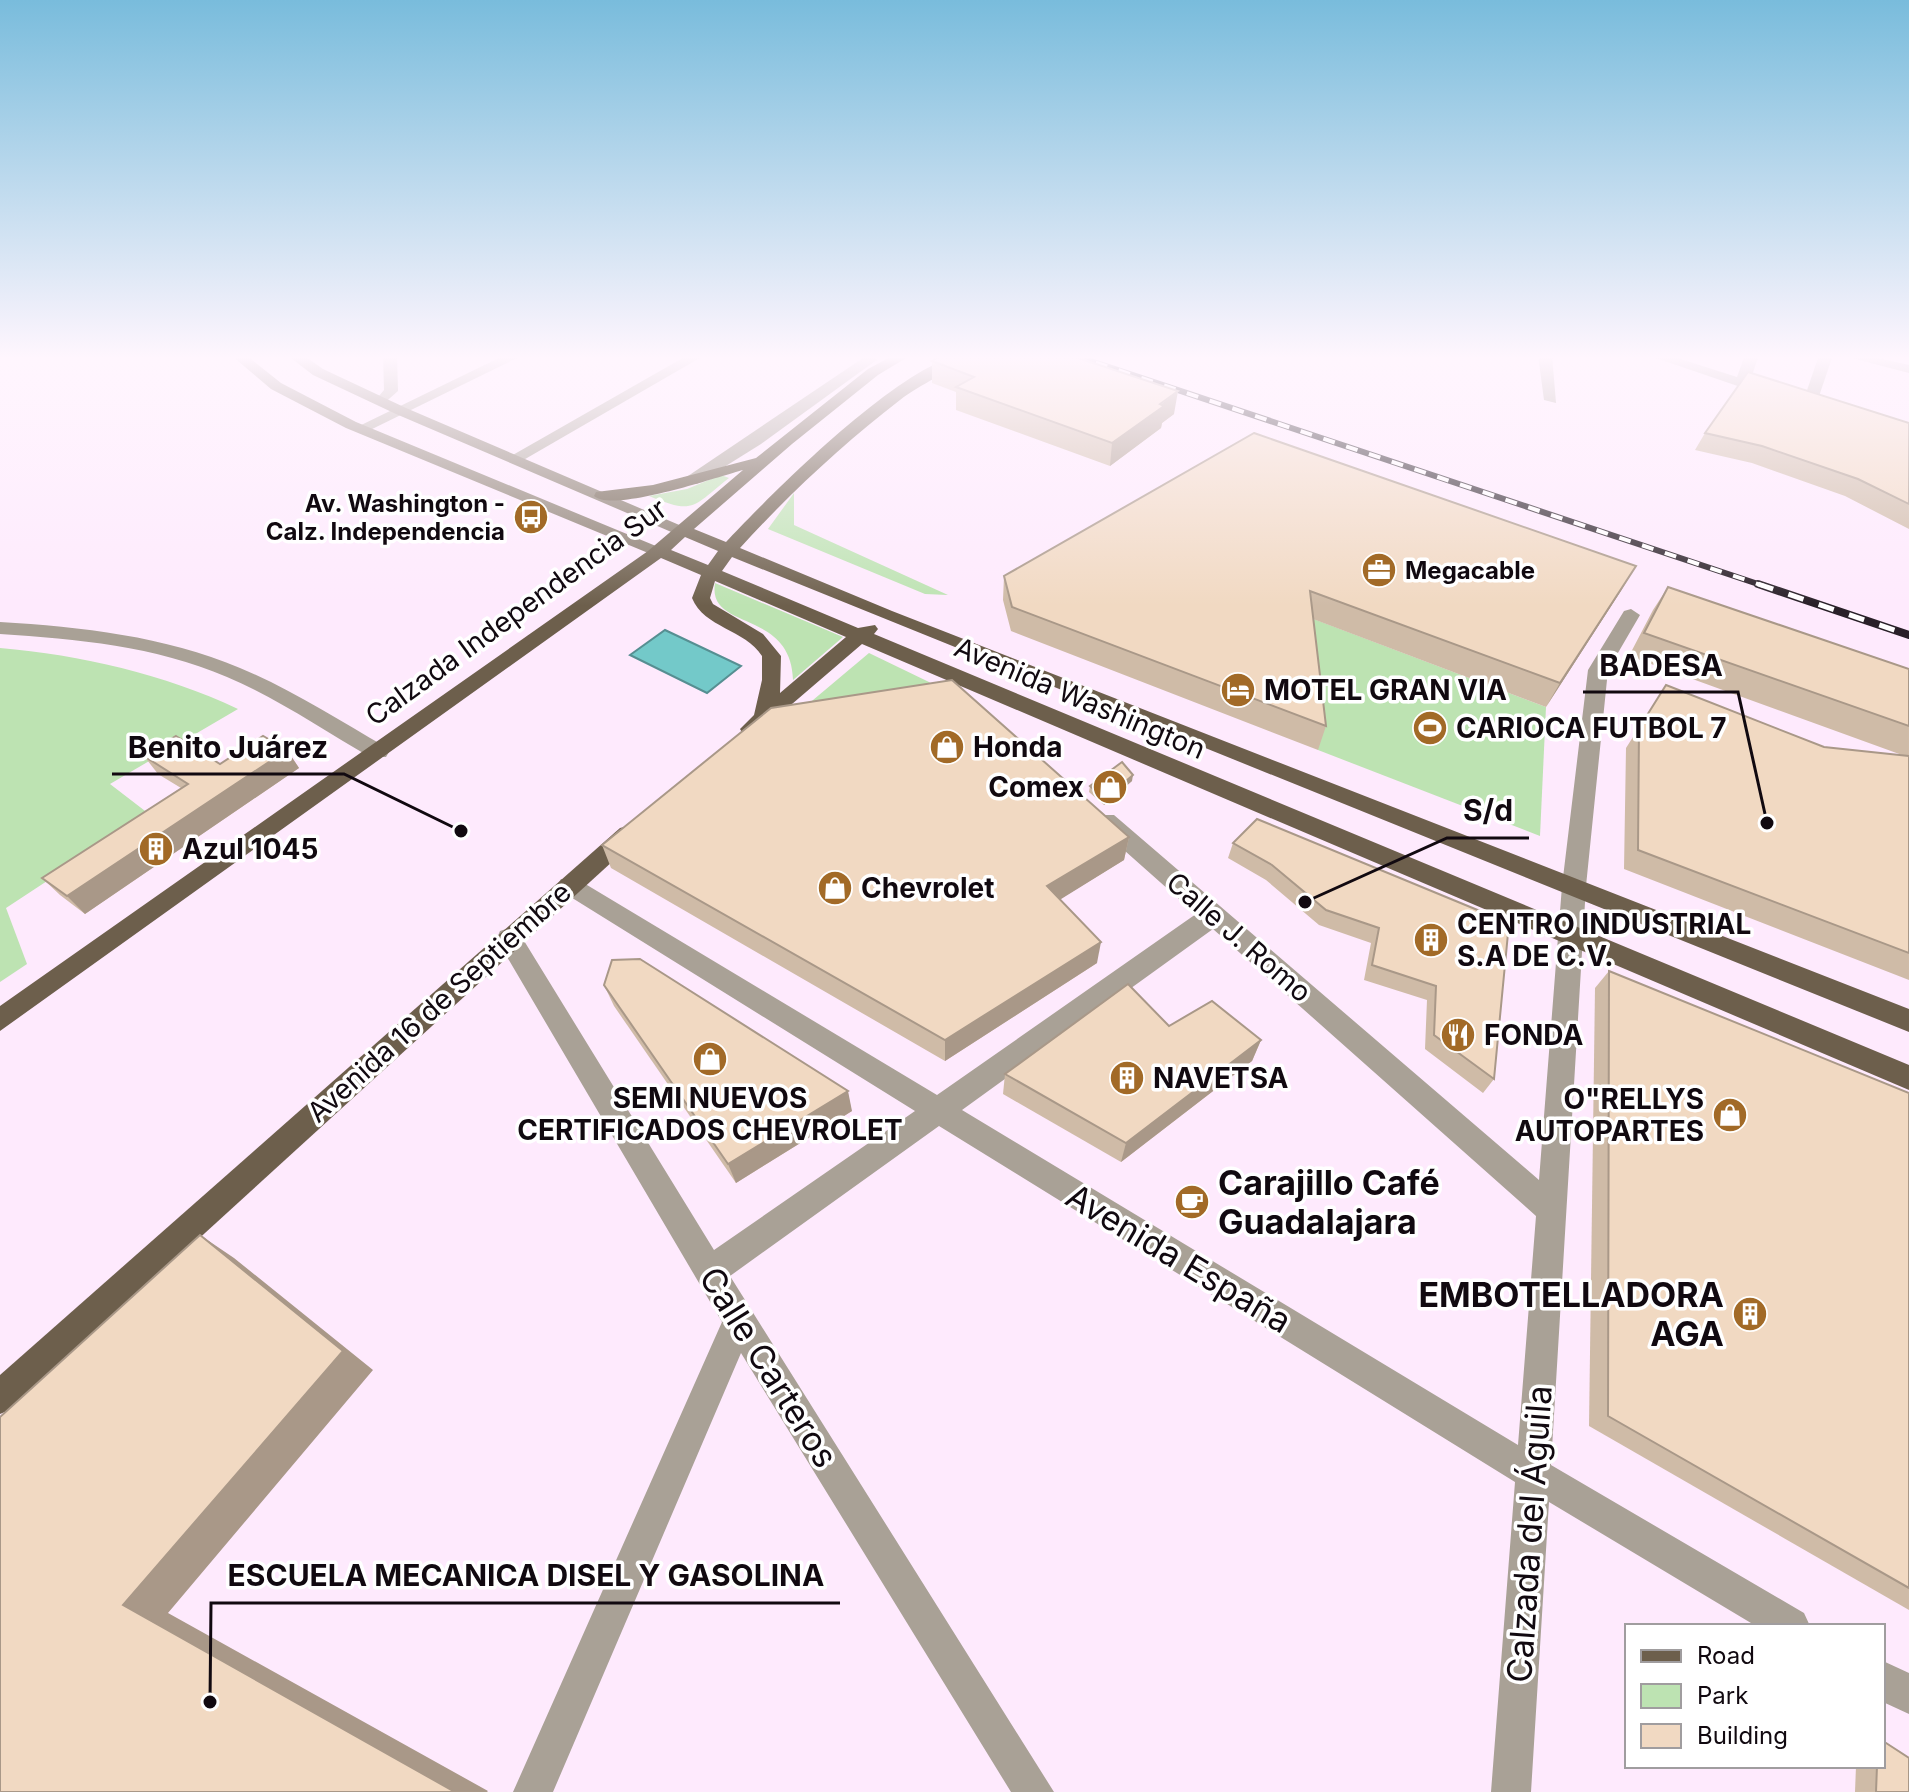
<svg xmlns="http://www.w3.org/2000/svg" width="1909" height="1792" font-family="Inter,sans-serif">
<style>
.green{fill:#bde3b2}
.water{fill:#73c9c9;stroke:#568f92;stroke-width:2}
.lines{fill:none;stroke-linecap:round;stroke-linejoin:round}
.street{fill:#a9a196;fill-rule:evenodd}
.secondary{fill:#867a6b;fill-rule:evenodd}
.primary{fill:#6d5f4c;fill-rule:evenodd}
.rail-far1-casing{stroke:#292028;stroke-width:6}
.rail-casing{stroke:#292028;stroke-width:8}
.rail-far1{stroke:#fff;stroke-width:4;stroke-dasharray:12;stroke-linecap:butt}
.rail{stroke:#fff;stroke-width:5;stroke-dasharray:16;stroke-linecap:butt}
.wall{fill:#cfbba7}
.shaded-wall{fill:#a99888}
.building{fill:#f1d9c2;stroke:#a99888;stroke-width:2}
.labels{text-anchor:middle;dominant-baseline:central;stroke-width:7;stroke-linejoin:round;paint-order:stroke}
.far-poi-label{font-size:24px;font-weight:bold;fill:#110910;stroke:#fff;text-anchor:end}
.street-label{font-size:28px;fill:#110910;stroke:#fff}
.poi-label{font-size:28px;font-weight:bold;fill:#110910;stroke:#fff;text-anchor:start}
.near-poi-label{font-size:34px;font-weight:bold;fill:#110910;stroke:#fff;text-anchor:start}
.near-street-label{font-size:34px;fill:#110910;stroke:#fff}
.leader{fill:none;stroke:#110910;stroke-width:3}
.callout-dot{fill:#110910;stroke:#fff;stroke-width:3}
.callout-label{font-size:30px;text-anchor:middle;font-weight:bold;fill:#110910;stroke:#fff;stroke-width:7;stroke-linejoin:round;paint-order:stroke}
</style>
<rect width="100%" height="100%" fill="#feeafd"/>
<g class="green">
<path d="M721,475l8,3c-37,29 -34,37 -80,18l38,-7z"/>
<polygon points="794,493 794,525 948,595 925,594 768,529"/>
<path d="M715,583l128,54 -50,43c-2,-72 -86,-48 -78,-97z"/>
<polygon points="1303,615 1546,707 1540,836 1318,750"/>
<path d="M0,648c81,7 164,26 238,61l-128,75 39,30 -143,94 21,56 -27,18z"/>
<polygon points="869,653 929,682 952,703 775,732"/>
</g>
<polygon class="water" points="665,630 741,666 707,693 630,655"/>
<g class="lines">
<g class="street">
<polygon points="383,355 397,355 398,391 381,406 374,402 384,390"/>
<polygon points="505,355 523,355 366,432 353,429"/>
<polygon points="688,355 705,355 520,462 506,459"/>
<polygon points="1538,355 1552,355 1556,403 1544,400"/>
<polygon points="1647,355 1668,355 1737,377 1745,355 1759,355 1750,381 1776,392 1764,395"/>
<polygon points="1819,355 1833,355 1816,405 1809,409 1802,405"/>
<polygon points="1840,355 1865,355 1909,365 1909,373"/>
<polygon points="866,356 878,359 761,444 697,484 685,484 685,478"/>
<path d="M1631,609l9,6 -32,55 -22,216 -35,579 253,148 6,13h-54l-207,-124 -18,290h-40l24,-310 -576,-356 -209,150 324,516h-43l-270,-439 -188,439h-40l209,-470 -222,-377 -3,-7 3,-7 9,-3 9,3 196,319 201,-139 -354,-220 -4,-6 4,-6h16l360,216 259,-181 -98,-87 -3,-6 3,-6h16l425,365 23,-294 26,-216 36,-59zM1213,929l323,287 -18,229 -556,-335z"/>
<path d="M0,622c82,5 164,14 240,46 51,21 98,52 146,79l3,5 -3,5h-16c-47,-27 -93,-59 -143,-80 -72,-31 -150,-38 -227,-43z"/>
<polygon points="1883,1661 1909,1673 1909,1714 1883,1702"/>
</g>
<g class="secondary">
<polygon points="231,355 246,355 281,383 356,422 668,551 665,555 653,555 346,428 271,389"/>
<polygon points="287,355 303,355 323,369 406,408 691,530 682,535 676,534 396,414 313,375"/>
</g>
<g class="primary">
<path d="M894,355h17l-33,20 -86,69 -98,85 32,13c42,-45 183,-187 241,-187 -17,18 -47,29 -67,45 -57,44 -111,94 -160,148l152,63 1017,398v23l-1177,-475 -10,14 136,57 17,-3 3,4 -4,5 1035,431v25l-1047,-446 -105,90h-14l-3,-5 14,-14 8,-35v-24c-17,-27 -58,-28 -70,-58l9,-23 -40,-17 -661,473v-25l648,-455 95,-81c-26,7 -130,43 -149,26l2,-4 57,-7 103,-27 112,-89zM685,537l33,14 -10,14 -37,-15zM715,581l131,56 -66,56 1,-37 -18,-22 -50,-30 -3,-6z"/>
<polygon points="628,826 636,828 639,834 636,840 12,1409 0,1414 0,1375 620,828"/>
</g>
<g class="rail-far1-casing">
<polyline id="rail-far1" points="1073,355 1764,586"/>
</g>
<g class="rail-casing">
<polyline id="rail" points="1758,584 1909,635"/>
</g>
<use href="#rail-far1" class="rail-far1"/>
<use href="#rail" class="rail"/>
</g>
<g class="wall">
<polygon points="932,361 1174,414 1162,423 1161,428 1110,466 956,410 956,392 932,383"/>
<polygon points="1909,423 1909,529 1845,496 1752,463 1695,450 1705,433"/>
<polygon points="1004,576 1622,589 1546,707 1313,619 1326,726 1318,750 1011,631 1003,600"/>
<polygon points="1668,587 1909,669 1909,980 1624,869 1626,748 1666,685 1824,747 1902,755 1629,656 1653,610"/>
<polygon points="287,750 299,768 85,914 60,895 42,878 181,788 158,774 144,756 220,764"/>
<polygon points="1132,781 1104,805 1089,792 1090,786"/>
<polygon points="1129,837 1124,860 1060,899 1097,963 945,1061 611,868 602,845"/>
<polygon points="1233,843 1509,923 1494,1079 1483,1093 1425,1049 1427,1000 1364,980 1371,943 1319,925 1266,880 1228,858"/>
<polygon points="1609,971 1909,1093 1909,1610 1589,1426 1595,988"/>
<polygon points="604,985 852,1111 736,1183 614,1006"/>
<polygon points="1169,1026 1261,1040 1252,1061 1121,1162 1003,1094 1005,1074"/>
<polygon points="1856,1766 1883,1766 1909,1792 1855,1792"/>
</g>
<g class="shaded-wall">
<polygon points="1178,391 1174,414 1162,423 1161,428 1110,466 1112,443"/>
<polygon points="1636,566 1622,589 1546,707 1560,683"/>
<polygon points="287,750 299,768 85,914 67,896"/>
<polygon points="1133,775 1132,781 1104,805 1105,799"/>
<polygon points="1129,837 1124,860 1045,909 1047,886"/>
<polygon points="1101,942 1097,963 945,1061 945,1040"/>
<polygon points="1261,1040 1252,1061 1121,1162 1126,1143"/>
<polygon points="848,1091 852,1111 736,1183 728,1164"/>
<polygon points="200,1235 234,1258 373,1370 168,1613 488,1791 487,1792 455,1792 123,1605"/>
</g>
<g class="building">
<polygon points="942,355 1018,355 1023,357 1026,355 1069,355 1178,391 1160,404 1164,406 1112,443 956,387 974,377 932,361"/>
<polygon points="1748,372 1909,423 1909,504 1858,479 1762,446 1705,433"/>
<polygon points="1254,433 1636,566 1560,683 1310,591 1326,726 1012,607 1004,576"/>
<polygon points="1668,587 1909,669 1909,726 1644,633"/>
<polygon points="952,680 1129,837 1047,886 1101,942 945,1040 602,845 771,708"/>
<polygon points="1666,685 1824,747 1909,756 1909,953 1638,850 1639,728"/>
<polygon points="176,736 220,764 263,736 287,750 67,896 42,878 188,784 144,756"/>
<polygon points="1122,762 1133,775 1105,799 1090,786"/>
<polygon points="1257,819 1509,923 1494,1079 1434,1035 1436,986 1372,965 1379,928 1326,910 1272,865 1233,843"/>
<polygon points="640,959 848,1091 728,1164 604,985 612,960"/>
<polygon points="1609,971 1909,1093 1909,1588 1608,1416"/>
<polygon points="1128,984 1169,1026 1212,1001 1261,1040 1126,1143 1005,1074"/>
<polygon points="200,1235 343,1351 123,1605 455,1792 0,1792 0,1417"/>
<polygon points="1883,1741 1909,1758 1909,1792 1876,1792 1877,1766 1883,1766"/>
</g>
<linearGradient id="sky" x2="0" y2="1"><stop stop-color="#79bcdc"/><stop offset="0.59" stop-color="#fff6fe"/><stop offset="1" stop-color="#fff6fe" stop-opacity="0"/></linearGradient>
<rect width="1909" height="606" fill="url(#sky)"/>
<defs>
<g id="bus-disc" transform="scale(1.8)"><circle r="9.5" fill="#a26a27" stroke="#fff"/><path d="M-5-6H5V4H4V6H2V4H-2V6H-4V4H-5ZM-3.5-4V0h7V-4ZM-3.5 1.2v1.5H-2V1.2ZM2 1.2v1.5H3.5V1.2Z" fill="#fff"/></g>
<g id="office-disc" transform="scale(1.8)"><circle r="9.5" fill="#a26a27" stroke="#fff"/><path d="M-6-3h4V-5.5h4V-3h4V5H-6ZM-1-4.5V-3h2v-1.5ZM-6 0V1H6V0Z" fill="#fff"/></g>
<g id="hotel-disc" transform="scale(1.8)"><circle r="9.5" fill="#a26a27" stroke="#fff"/><path d="M-6-4.5h1.5V1H6V5H4.5V3h-9V5H-6ZM-4 0a1.8 1.8 0 1 1 3.6 0ZM.5 0V-2.5h3Q6-2.5 6 0Z" fill="#fff"/></g>
<g id="stadium-disc" transform="scale(1.8)"><circle r="9.5" fill="#a26a27" stroke="#fff"/><path d="M0-5a6.5 5 0 1 0 0 10a6.5 5 0 1 0 0-10ZM-3.5-1.8h7v3.6h-7Z" fill="#fff"/></g>
<g id="shop-disc" transform="scale(1.8)"><circle r="9.5" fill="#a26a27" stroke="#fff"/><path d="M-5-2.5h2.3a2.7 3.5 0 0 1 5.4 0H5L5.5 6h-11ZM-1.5-2.5h3a1.5 2.3 0 0 0-3 0Z" fill="#fff"/></g>
<g id="building-disc" transform="scale(1.8)"><circle r="9.5" fill="#a26a27" stroke="#fff"/><path d="M-4-6H4V6H1V3H-1V6H-4ZM-2.5-4.3h1.7v1.8h-1.7ZM.8-4.3h1.7v1.8H.8ZM-2.5-1h1.7V.8h-1.7ZM.8-1h1.7V.8H.8Z" fill="#fff"/></g>
<g id="restaurant-disc" transform="scale(1.8)"><circle r="9.5" fill="#a26a27" stroke="#fff"/><path d="M-5-6h1v4h1v-4h1v4h1v-4h1v5L-1.5 .5V6h-2V.5L-5-1ZM5-6V6H3V1.5H1.5Q1.5-4 5-6Z" fill="#fff"/></g>
<g id="cafe-disc" transform="scale(1.8)"><circle r="9.5" fill="#a26a27" stroke="#fff"/><path d="M-5.5-4.5H6V0H3Q3 3.5 0 3.5H-2.5Q-5.5 3.5-5.5 0ZM3-3.2v2h1.7v-2ZM-6 4.5H4V6H-6Z" fill="#fff"/></g>
</defs>
<g fill-rule="evenodd">
<use href="#bus-disc" x="531" y="517"/>
<use href="#office-disc" x="1379" y="570"/>
<use href="#hotel-disc" x="1238" y="690"/>
<use href="#stadium-disc" x="1430" y="728"/>
<use href="#shop-disc" x="947" y="747"/>
<use href="#shop-disc" x="1110" y="787"/>
<use href="#building-disc" x="156" y="849"/>
<use href="#shop-disc" x="835" y="888"/>
<use href="#building-disc" x="1431" y="940"/>
<use href="#restaurant-disc" x="1458" y="1035"/>
<use href="#shop-disc" x="710" y="1059"/>
<use href="#building-disc" x="1127" y="1078"/>
<use href="#shop-disc" x="1730" y="1115"/>
<use href="#cafe-disc" x="1192" y="1202"/>
<use href="#building-disc" x="1750" y="1314"/>
</g>
<g class="labels">
<g class="far-poi-label">
<text x="505" y="503">Av. Washington -<tspan x="505" dy="28">Calz. Independencia</tspan></text>
<text x="1405" y="570" text-anchor="start">Megacable</text>
</g>
<g class="street-label">
<text transform="translate(516 612) rotate(-36)">Calzada Independencia Sur</text>
<text transform="translate(1080 698) rotate(23)">Avenida Washington</text>
<text transform="translate(1239 937) rotate(41)">Calle J. Romo</text>
<text transform="translate(439 1002) rotate(-42)">Avenida 16 de Septiembre</text>
</g>
<g class="poi-label">
<text x="1264" y="690">MOTEL GRAN VIA</text>
<text x="1456" y="728">CARIOCA FUTBOL 7</text>
<text x="973" y="747">Honda</text>
<text x="1084" y="787" text-anchor="end">Comex</text>
<text x="182" y="849">Azul 1045</text>
<text x="861" y="888">Chevrolet</text>
<text x="1457" y="924">CENTRO INDUSTRIAL<tspan x="1457" dy="32">S.A DE C.V.</tspan></text>
<text x="1484" y="1035">FONDA</text>
<text x="1153" y="1078">NAVETSA</text>
<text x="710" y="1098" text-anchor="middle">SEMI NUEVOS<tspan x="710" dy="32">CERTIFICADOS CHEVROLET</tspan></text>
<text x="1704" y="1099" text-anchor="end">O"RELLYS<tspan x="1704" dy="32">AUTOPARTES</tspan></text>
</g>
<g class="near-poi-label">
<text x="1218" y="1182">Carajillo Café<tspan x="1218" dy="39">Guadalajara</tspan></text>
<text x="1724" y="1294" text-anchor="end">EMBOTELLADORA<tspan x="1724" dy="39">AGA</tspan></text>
</g>
<g class="near-street-label">
<text transform="translate(1179 1258) rotate(31)">Avenida España</text>
<text transform="translate(769 1367) rotate(58)">Calle Carteros</text>
<text transform="translate(1529 1534) rotate(-86)">Calzada del Águila</text>
</g>
</g>
<path class="leader" d="M1767 823L1738 692H1583M461 831L344 774H112M1305 902L1447 838H1529M210 1702L211 1603H840"/>
<g class="callout-dot">
<circle cx="1767" cy="823" r="8"/>
<circle cx="461" cy="831" r="8"/>
<circle cx="1305" cy="902" r="8"/>
<circle cx="210" cy="1702" r="8"/>
</g>
<g class="callout-label">
<text x="1661" y="676">BADESA</text>
<text x="228" y="758">Benito Juárez</text>
<text x="1488" y="821">S/d</text>
<text x="526" y="1586">ESCUELA MECANICA DISEL Y GASOLINA</text>
</g>
<rect x="1625" y="1624" width="260" height="144" fill="#ffffff" stroke="#a09d9f" stroke-width="2"/>
<rect x="1641" y="1650" width="40" height="12" fill="#6d5f4c" stroke="#a09d9f" stroke-width="2"/>
<text x="1697" y="1664" font-size="24" fill="#110910">Road</text>
<rect x="1641" y="1684" width="40" height="24" fill="#bde3b2" stroke="#a09d9f" stroke-width="2"/>
<text x="1697" y="1704" font-size="24" fill="#110910">Park</text>
<rect x="1641" y="1724" width="40" height="24" fill="#f1d9c2" stroke="#a09d9f" stroke-width="2"/>
<text x="1697" y="1744" font-size="24" fill="#110910">Building</text>
</svg>
